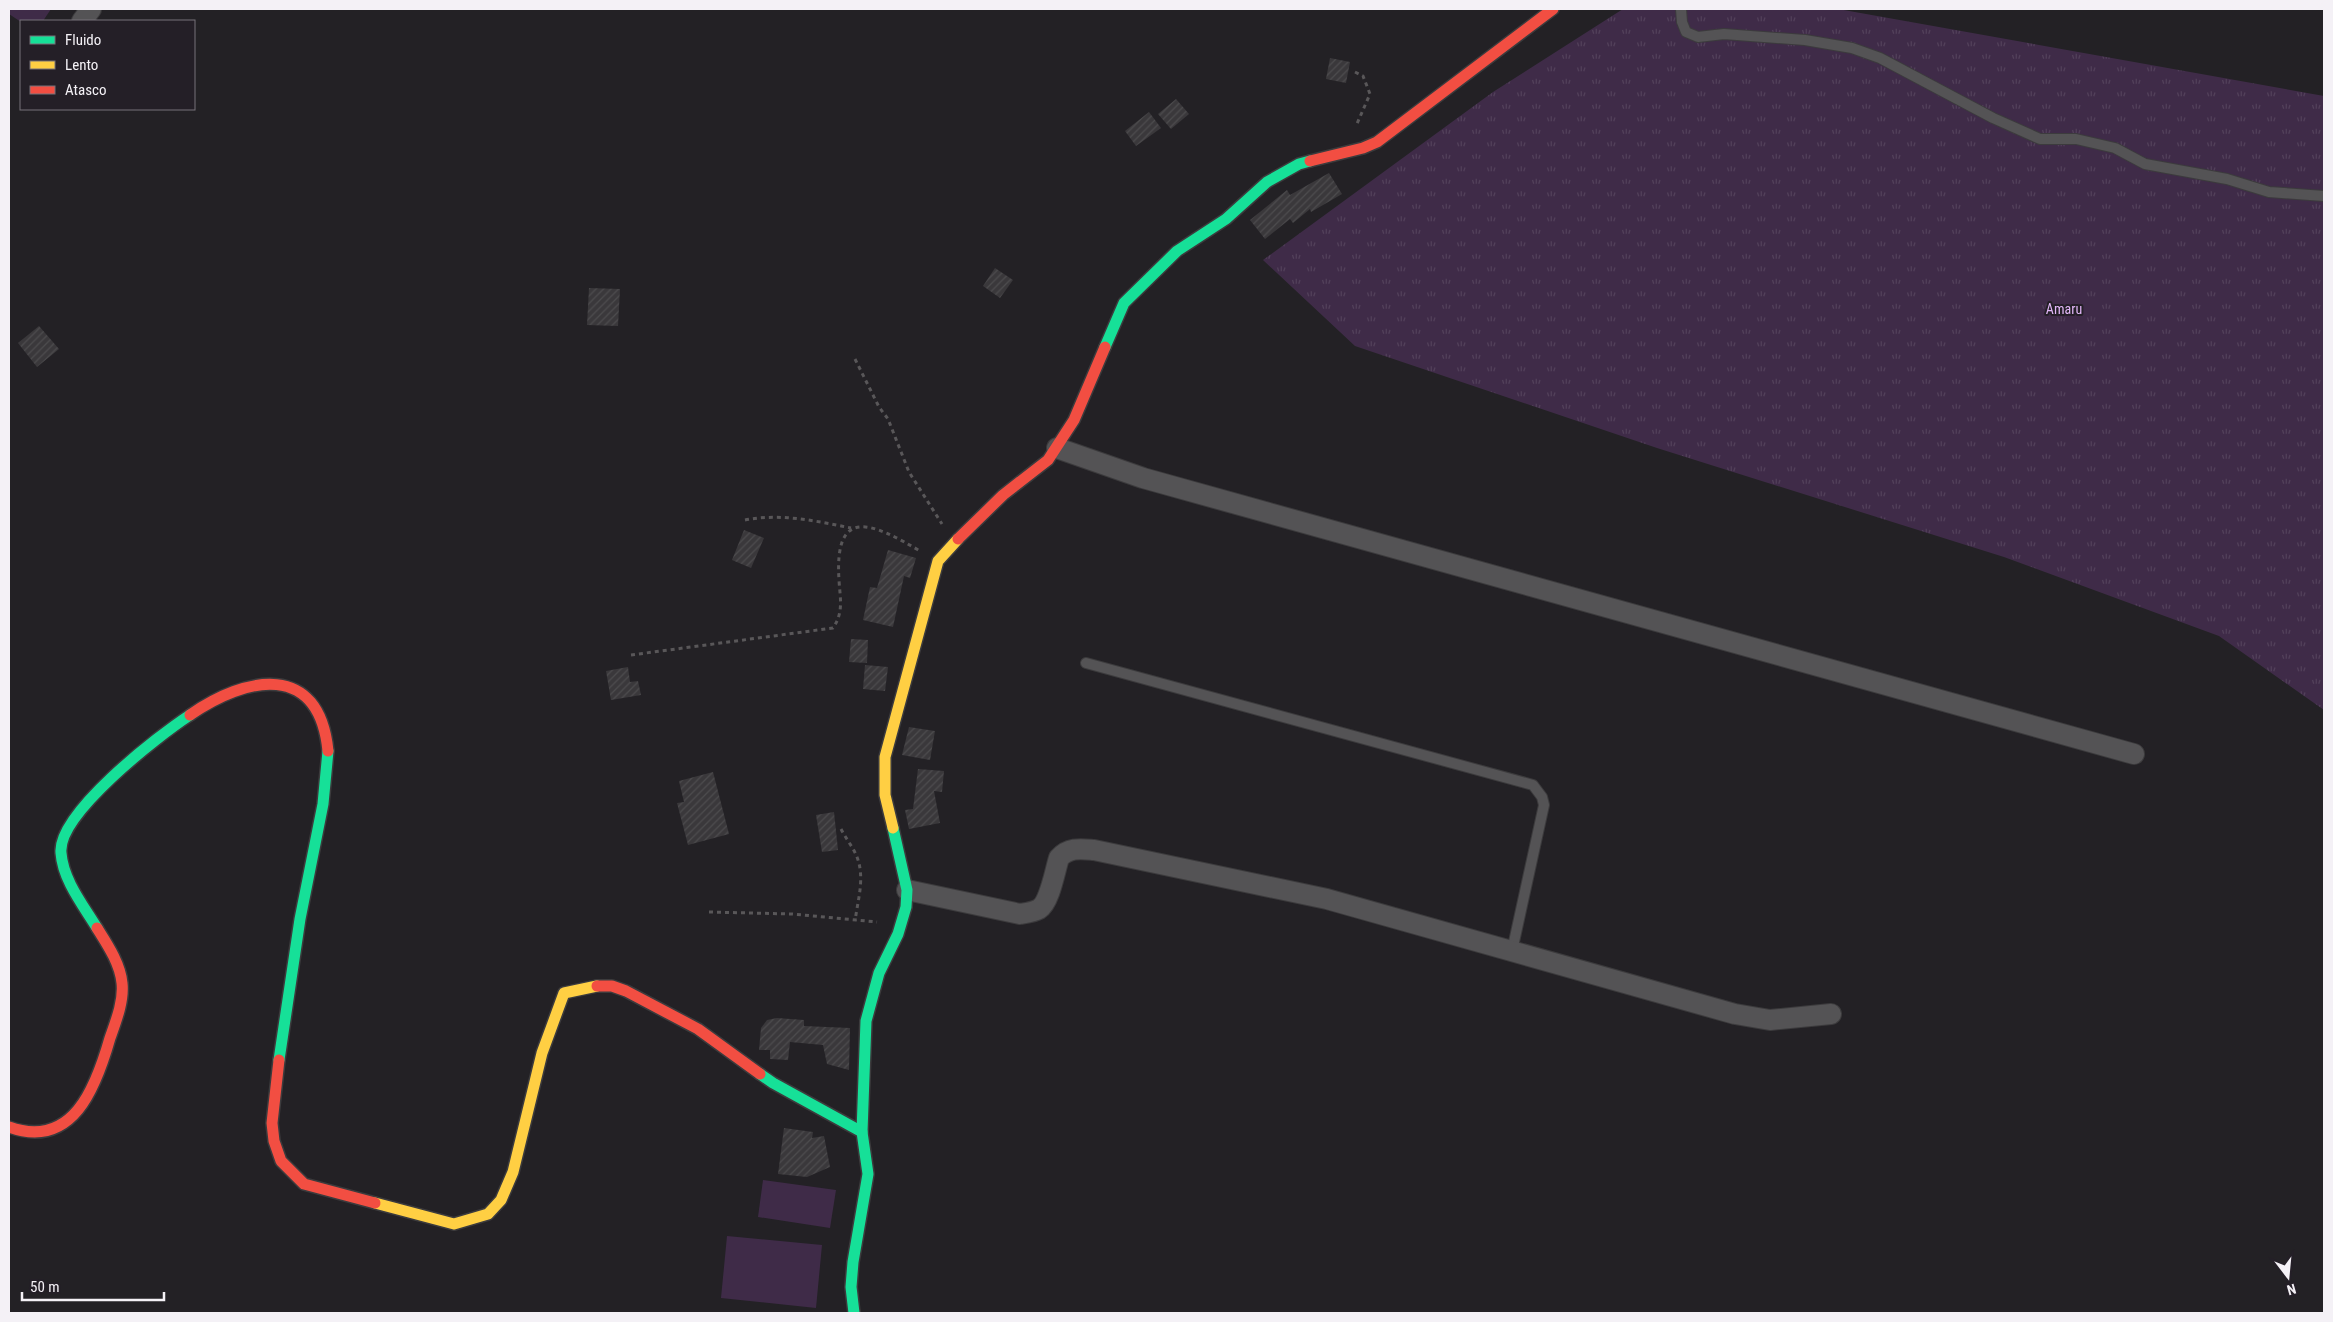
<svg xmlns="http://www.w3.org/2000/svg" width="2333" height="1322" font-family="'Roboto Condensed',sans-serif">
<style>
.grass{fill:url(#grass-tufts)}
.garden{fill:#3f2b48}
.building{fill:url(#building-hatch)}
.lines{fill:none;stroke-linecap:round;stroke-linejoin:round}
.lane-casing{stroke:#3c3b3d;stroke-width:12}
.street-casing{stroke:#3c3b3d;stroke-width:22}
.fast-casing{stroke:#3c3b3d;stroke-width:14}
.slow-casing{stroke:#3c3b3d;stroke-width:14}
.jam-casing{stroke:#3c3b3d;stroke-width:14}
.path{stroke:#595759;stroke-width:3;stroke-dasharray:4 4;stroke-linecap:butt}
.lane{stroke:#545355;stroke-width:10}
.street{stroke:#545355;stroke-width:20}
.fast{stroke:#16e098;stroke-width:11}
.slow{stroke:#ffcf43;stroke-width:11}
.jam{stroke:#f24e42;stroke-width:11}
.labels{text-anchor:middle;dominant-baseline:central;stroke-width:4;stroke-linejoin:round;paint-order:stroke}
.park-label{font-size:14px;fill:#e2b7f8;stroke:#241f27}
</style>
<defs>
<pattern id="grass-tufts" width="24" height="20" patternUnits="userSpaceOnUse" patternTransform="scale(1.25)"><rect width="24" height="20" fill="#3f2b48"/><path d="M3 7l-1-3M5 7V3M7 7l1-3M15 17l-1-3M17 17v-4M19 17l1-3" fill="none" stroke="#52405a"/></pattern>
<pattern id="building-hatch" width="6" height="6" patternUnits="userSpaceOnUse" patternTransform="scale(1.25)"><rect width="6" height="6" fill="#3a383b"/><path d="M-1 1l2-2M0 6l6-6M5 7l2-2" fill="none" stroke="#4d4c4e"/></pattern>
</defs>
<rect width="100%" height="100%" fill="#232125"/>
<polygon class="grass" points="1623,9 1838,9 2324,96 2324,710 2219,636 2004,557 1657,448 1355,346 1263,260 1493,92"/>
<g class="garden">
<polygon points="9,9 51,9 43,21 21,22 9,14"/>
<polygon points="763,1180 836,1190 830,1228 758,1217"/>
<polygon points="727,1236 822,1245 816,1308 721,1298"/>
</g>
<g class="building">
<polygon points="1330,58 1350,62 1346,83 1326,79"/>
<polygon points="1176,99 1189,114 1171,129 1158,114"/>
<polygon points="1149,112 1161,128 1136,146 1125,131"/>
<polygon points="1329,173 1342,194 1311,212 1310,209 1293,223 1290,219 1265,239 1250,220 1287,190 1290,195"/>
<polygon points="995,268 1013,280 1000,298 983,286"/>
<polygon points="589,288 620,289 618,326 587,325"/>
<polygon points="39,326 59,349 37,367 18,343"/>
<polygon points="744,530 764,538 751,568 732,560"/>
<polygon points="888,550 916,558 910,578 904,576 893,627 863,620 870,587 877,588"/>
<polygon points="851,639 868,640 867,663 849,662"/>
<polygon points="865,665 888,667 885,691 863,689"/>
<polygon points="628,667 630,682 638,681 641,695 611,700 606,671"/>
<polygon points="909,727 935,731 930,760 902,755"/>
<polygon points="918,769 944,771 942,792 934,791 940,823 909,829 905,810 913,809"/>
<polygon points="713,772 729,834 688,845 677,803 684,802 679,781"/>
<polygon points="834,812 838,850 822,852 816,815"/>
<polygon points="777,1018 804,1020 804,1026 850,1028 849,1070 827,1064 823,1045 790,1042 788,1060 770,1059 770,1050 759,1050 761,1028 767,1020"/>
<polygon points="784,1128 813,1132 812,1138 824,1136 830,1167 807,1177 778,1174"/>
</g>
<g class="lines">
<g class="lane-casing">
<g id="lane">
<polyline points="1681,9 1682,22 1686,32 1698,37 1724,34 1805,40 1852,48 1880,58 1993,118 2040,139 2076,139 2115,148 2145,164 2227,179 2269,192 2324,196"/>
<polyline points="1086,663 1533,785 1542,797 1544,805 1512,951"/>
</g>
</g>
<g class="street-casing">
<g id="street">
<polyline points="82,21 91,9"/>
<polyline points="1057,448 1143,478 2134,754"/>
<path d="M907,890l113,24c6,-1 14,-2 19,-5 11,-7 16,-39 20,-51 10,-11 22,-9 35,-8l233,49 408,115 35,6 61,-6"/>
</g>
</g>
<g class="fast-casing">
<g id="fast">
<polyline points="1105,347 1124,303 1177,251 1226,219 1267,182 1299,164 1310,161"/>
<path d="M97,928c-14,-23 -34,-48 -36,-75 -4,-39 97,-117 129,-138"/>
<polyline points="279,1060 300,919 323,804 328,751"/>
<polyline points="760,1074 773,1083 862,1132"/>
<polyline points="854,1313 851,1287 853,1262 868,1174 862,1132 866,1021 879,973 898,934 906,907 907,890 893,828"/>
</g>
</g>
<g class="slow-casing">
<g id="slow">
<polyline points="893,828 885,795 885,757 938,561 958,539"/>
<polyline points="375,1203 454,1224 488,1214 501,1200 513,1172 542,1053 564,993 597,986"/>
</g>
</g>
<g class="jam-casing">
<g id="jam">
<polyline points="1310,161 1363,148 1377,142 1553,9"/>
<polyline points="958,539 1003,495 1048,460 1074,420 1105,347"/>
<path d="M190,715c56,-39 129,-54 138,36"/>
<polyline points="597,986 612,986 626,991 698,1029 760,1074"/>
<polyline points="279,1060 272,1123 274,1141 281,1161 304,1184 375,1203"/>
<path d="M9,1127c64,23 87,-40 101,-89 6,-17 14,-37 12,-55 -2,-20 -15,-39 -25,-55"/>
</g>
</g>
<g class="path">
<polyline points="1355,72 1363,76 1370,94 1356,126"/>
<polyline points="855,359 879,407 888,419 909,472 942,524"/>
<path d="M745,520c36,-7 71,1 106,8"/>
<path d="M631,655l202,-27c11,-16 7,-30 6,-48 -5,-76 35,-56 81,-29"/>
<path d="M841,829c5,10 12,18 16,28 8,21 1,42 -2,64"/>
<polyline points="709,912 792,914 877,922"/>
</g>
<use href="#lane" class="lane"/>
<use href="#street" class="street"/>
<use href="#fast" class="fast"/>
<use href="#slow" class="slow"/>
<use href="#jam" class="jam"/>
</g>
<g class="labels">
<g class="park-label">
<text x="2064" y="309">Amaru</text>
</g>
</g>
<rect width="2333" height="1322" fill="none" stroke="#f4f1f6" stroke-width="20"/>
<rect x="20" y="20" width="175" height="90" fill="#241f27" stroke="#77737a"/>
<rect x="30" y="36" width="25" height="8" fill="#16e098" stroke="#77737a"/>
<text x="65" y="45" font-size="15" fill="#f4f1f6">Fluido</text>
<rect x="30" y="61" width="25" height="8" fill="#ffcf43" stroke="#77737a"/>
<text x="65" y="70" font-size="15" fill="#f4f1f6">Lento</text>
<rect x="30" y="86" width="25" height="8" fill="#f24e42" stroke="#77737a"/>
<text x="65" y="95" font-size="15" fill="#f4f1f6">Atasco</text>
<g transform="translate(2288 1277) rotate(164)" stroke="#241f27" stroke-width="4" paint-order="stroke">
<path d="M0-4L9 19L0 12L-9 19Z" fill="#f4f1f6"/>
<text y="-8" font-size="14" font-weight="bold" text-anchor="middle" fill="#f4f1f6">N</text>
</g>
<path d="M22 1292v8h142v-8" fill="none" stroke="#f4f1f6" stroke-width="2.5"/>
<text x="30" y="1292" font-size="15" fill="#f4f1f6" stroke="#241f27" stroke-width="4" paint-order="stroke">50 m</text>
</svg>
